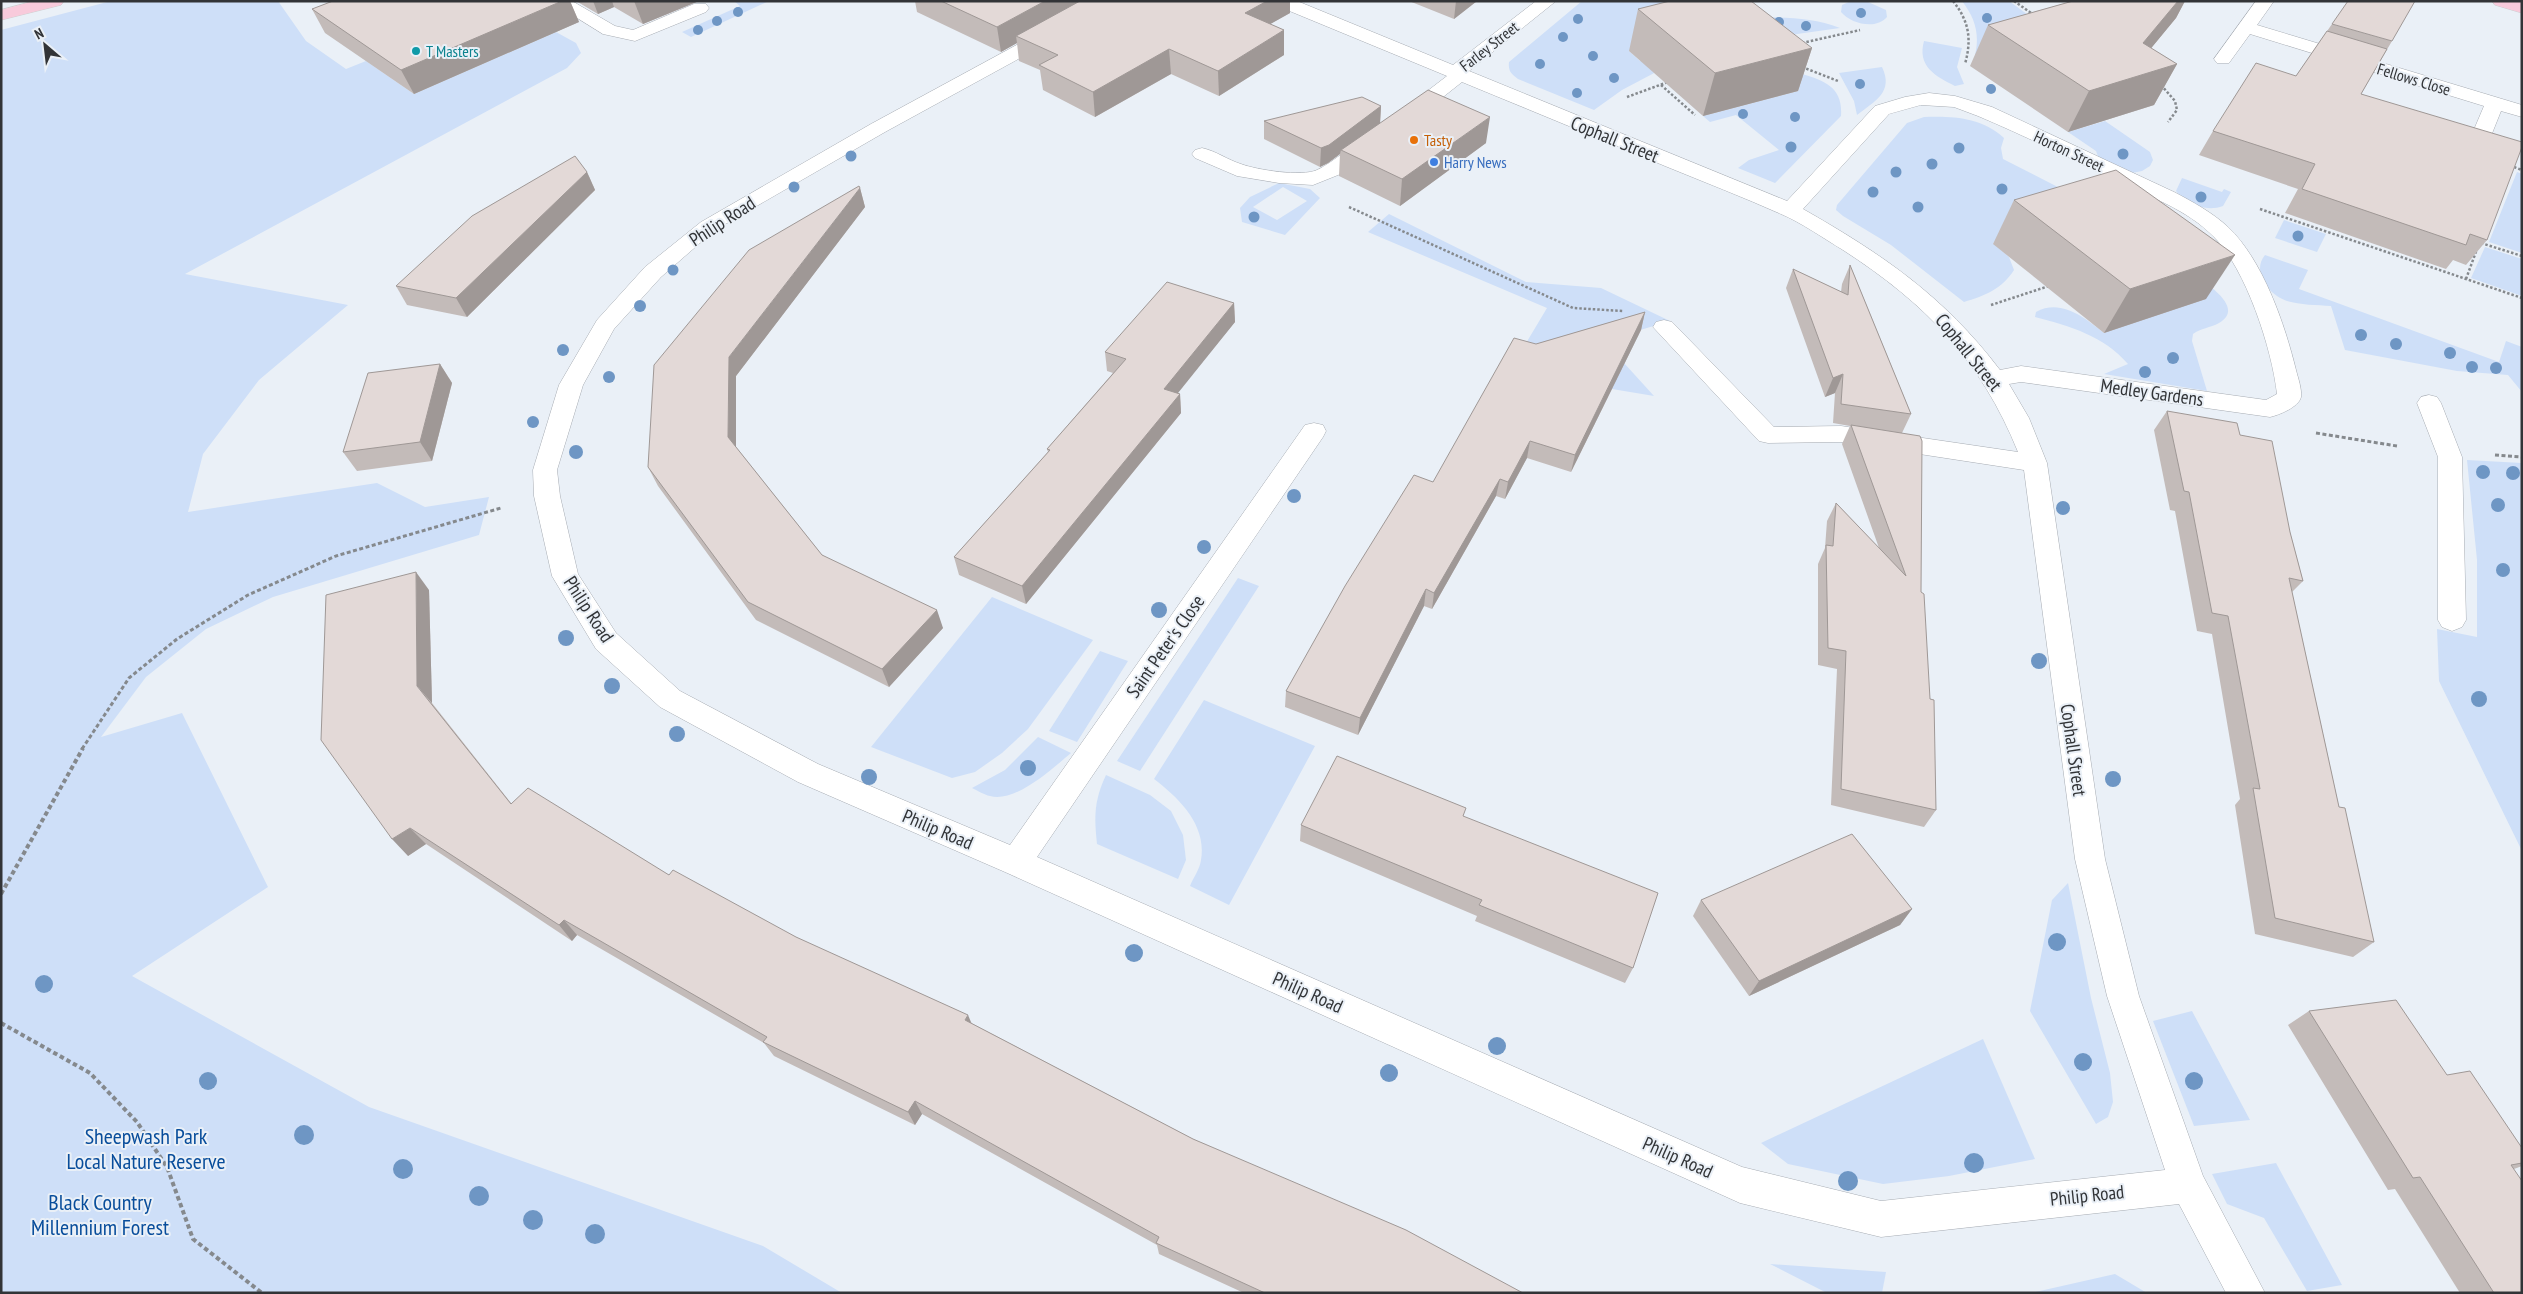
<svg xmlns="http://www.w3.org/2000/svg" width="2523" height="1294" font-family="'PT Sans Narrow',sans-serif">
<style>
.green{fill:#cedff8;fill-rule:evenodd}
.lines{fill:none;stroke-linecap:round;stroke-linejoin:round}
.minor-casing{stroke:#a7acb3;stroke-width:1}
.major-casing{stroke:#cececf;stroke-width:1}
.path-far2{stroke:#85898d;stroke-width:2.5;stroke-dasharray:2.5 2;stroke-linecap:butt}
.path-far1{stroke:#85898d;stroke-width:3;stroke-dasharray:4 2.5;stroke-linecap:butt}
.path{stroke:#85898d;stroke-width:4;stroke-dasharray:4.5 3;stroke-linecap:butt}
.minor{fill:#fff;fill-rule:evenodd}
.major{fill:#f8cadb;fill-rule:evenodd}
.tree{fill:#6e96c4}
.wall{fill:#c3bbb9}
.shaded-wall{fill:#9f9896}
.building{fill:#e3d9d7;stroke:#9f9896}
.culture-dot{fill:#0f9aa8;stroke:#eaf0f7;stroke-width:2}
.food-dot{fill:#e8710a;stroke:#eaf0f7;stroke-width:2}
.shop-dot{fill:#3f7fe0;stroke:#eaf0f7;stroke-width:2}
.labels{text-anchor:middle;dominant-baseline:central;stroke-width:4;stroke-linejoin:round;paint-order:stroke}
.far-street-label{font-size:16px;fill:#323437;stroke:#eaf0f7}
.far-culture-label{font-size:16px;fill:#0d838f;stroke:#eaf0f7;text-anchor:start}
.far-food-label{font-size:16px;fill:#c56008;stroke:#eaf0f7;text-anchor:start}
.far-shop-label{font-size:16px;fill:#366cbe;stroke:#eaf0f7;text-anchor:start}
.street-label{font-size:19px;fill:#323437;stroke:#eaf0f7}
.near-park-label{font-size:22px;fill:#084d9b;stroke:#eaf0f7}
</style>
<rect width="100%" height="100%" fill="#eaf0f7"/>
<g class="green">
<polygon points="111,1 278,1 306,41 346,69 366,61 414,94 556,32 576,43 581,53 567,68 185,274 348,305 259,380 203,454 188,512 377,483 425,507 489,497 479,535 273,597 206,629 146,677 101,737 182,713 268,887 132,976 369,1107 763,1246 842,1293 1,1293 1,30"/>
<polygon points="734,1 769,1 691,37 682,32 740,6"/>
<path d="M1582,1h80l76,27 -109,23 11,10 5,-1 13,11 -36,19 -28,20 -76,-31c-7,-5 -10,-8 -9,-17z"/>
<path d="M1851,1l17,1 18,8 1,7c-11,13 -36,7 -46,-5l1,-7z"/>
<path d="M1962,1h47l51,37 -85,17c5,-21 0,-37 -13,-54z"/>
<path d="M1767,17c25,1 49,1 73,11l-50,7z"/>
<path d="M1924,41l38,7 -5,19 7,17 -9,2c-20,-10 -38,-20 -31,-45z"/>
<path d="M1882,67c12,25 -7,34 -25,48l-3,-14 -15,-28z"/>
<path d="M1802,74c24,7 41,14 39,42l-66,67 -37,-15 11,-8 30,-10 -43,-35 -26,7 -7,-6 95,-25z"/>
<path d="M1924,117c28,-1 58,0 80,21l-3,10 2,11 86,44 -96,40 16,14 5,13c-12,19 -30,26 -50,32l-73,-57 -48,-29 -7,-6 1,-5 70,-82z"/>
<polygon points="2105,121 2150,152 2153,160 2150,166 2142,171 2132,173 2117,169 2099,159 2096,151 2068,132"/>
<polygon points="2517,172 2522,174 2522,253 2489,242"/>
<path d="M2182,178l40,14 2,-3 7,3 -8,14c-16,6 -37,-1 -47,-15z"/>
<path d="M1279,183l31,6 10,9 -35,37 -43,-13 -2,-14 10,-11zM1283,187l24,14 -30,19 -24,-13z"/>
<polygon points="1389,214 1526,282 1601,288 1670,321 1604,341 1654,396 1612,389 1516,360 1547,308 1368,232"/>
<polygon points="2284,220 2326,234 2317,252 2275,238"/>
<polygon points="2485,247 2522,259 2522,296 2471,278"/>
<path d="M2265,255l43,15 -9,19 200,73 7,-21 16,6v45l-14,-17 -51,-4 -112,-21 -14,-44c-14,-1 -31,-1 -44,-5 -18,-6 -36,-29 -22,-46z"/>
<path d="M2197,277c12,8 48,32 22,46 -9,5 -18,5 -26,11l-1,7 15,50 -103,-17 24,-10c-24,-28 -58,-38 -93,-47l1,-5c25,-14 49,6 68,21z"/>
<polygon points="2467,460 2522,463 2522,851 2439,681 2437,629 2477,637 2477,560"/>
<polygon points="1238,578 1259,586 1140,771 1117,761"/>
<polygon points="992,597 1093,640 1028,729 1002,753 975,772 952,778 871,747"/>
<polygon points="1100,651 1128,661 1077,742 1049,731"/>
<path d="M1204,700l111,46 -86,159 -39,-19c3,-8 10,-17 11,-26 6,-35 -22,-62 -47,-81z"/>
<path d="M1038,737l33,16c-18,15 -55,50 -81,43 -6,-1 -13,-6 -18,-8l33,-18z"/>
<path d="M1106,775l44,20 21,16 12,24 3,25 -8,19 -81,-35c-3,-28 -3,-43 9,-69z"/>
<polygon points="2068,883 2091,998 2110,1073 2113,1102 2108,1117 2096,1124 2030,1011 2052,900"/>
<polygon points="2192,1011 2250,1120 2194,1126 2153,1021"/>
<polygon points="1983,1039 2035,1159 1949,1176 1883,1184 1788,1164 1761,1143"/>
<polygon points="2276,1163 2342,1285 2307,1291 2264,1218 2227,1204 2212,1174"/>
<polygon points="1770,1264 1886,1272 1882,1293 1827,1293"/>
<polygon points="2115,1274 2147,1293 2031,1293"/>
</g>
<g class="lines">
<g class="minor-casing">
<g id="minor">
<polygon points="550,1 572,1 615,26 633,30 694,4 706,4 709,8 706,12 635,41 603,34"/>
<path d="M1098,1h22l-3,4 -232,127 -170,98 -54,47 -47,52 -31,56 -26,85 3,26 18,78 38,59 64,58 138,73 192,81 295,-420 9,-2 9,2 3,6 -3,6 -286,420 705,310 139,34 284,-31 -58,-174 -32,-137 -51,-389 -183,-28 -73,1 -9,-2 -106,-114 3,-5 8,-2 8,2 102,105 67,-1 177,26c-37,-92 -93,-149 -175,-202 -20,-12 -41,-27 -62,-36 -38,-17 -77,-32 -116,-48 -67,-28 -135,-56 -203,-84l-48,38h-14l-3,-4 3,-4 47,-36 -172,-71 -3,-4h25l156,64 83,-64h20l-87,70 318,130 88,-95 30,-9 24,-4 26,3 37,11 182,85c19,10 39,21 54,35 35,33 57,98 68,143 2,8 6,19 5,27 -2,10 -22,18 -31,20l-249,-35 -12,2 20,34 18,45 58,396 34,137 64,180 62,117h-39l-47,-89 -298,33 -141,-34 -735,-331 -207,-90 -138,-75 -64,-58 -44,-73 -18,-80 -1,-26 26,-85 38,-65 48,-53 56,-45 170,-98zM1921,105l33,2 24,9c45,19 90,41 134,63 34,16 75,30 102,58 32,32 58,112 63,157l-11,6 -245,-34 -21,4c-56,-74 -118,-116 -197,-161l86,-95z"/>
<polygon points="2256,1 2274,1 2257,25 2522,105 2522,117 2501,111 2487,146 2484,150 2470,150 2467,146 2484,106 2250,34 2229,63 2217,63 2214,59"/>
<path d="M1369,139l7,2 3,4 -3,4 -33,24 -30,12 -34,-2 -42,-7 -42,-18 -3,-4 3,-4 7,-2c14,3 26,12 39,16 16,6 61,13 76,6 18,-8 33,-26 52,-31z"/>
<polygon points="2429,395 2437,397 2441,403 2462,457 2466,620 2462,627 2452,631 2442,627 2438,620 2438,457 2417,403 2421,397"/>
</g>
</g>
<g class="major-casing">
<g id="major">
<polygon points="34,1 64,1 61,5 1,20 1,10"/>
<polygon points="2492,1 2522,2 2522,13 2495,5"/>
</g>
</g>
<g class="path-far2">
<path d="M1953,1c16,20 19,38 12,63"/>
<polyline points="2014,1 2034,15"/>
<polyline points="1802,43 1860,30"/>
<polyline points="1802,67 1838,81"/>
<polyline points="1661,85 1695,115"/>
<polyline points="2161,85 2175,101 2177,110 2168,122"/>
<polyline points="1627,97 1668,82"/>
<polyline points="2514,167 2522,170"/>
<polyline points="1349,207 1573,308 1623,311"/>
<polyline points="2260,209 2522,298"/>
<polyline points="2481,243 2522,256"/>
<polyline points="2466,279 2477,249"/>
<polyline points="1991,305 2049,286"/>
</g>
<g class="path-far1">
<polyline points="2316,433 2397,446"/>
<polyline points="2495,455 2522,457"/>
<polyline points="82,749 129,678 177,639 248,595 336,556 501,508"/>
</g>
<g class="path">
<polyline points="1,894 83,748"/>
<polyline points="1,1023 90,1073 137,1122 167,1167 193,1239 262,1293"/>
</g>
<use href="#minor" class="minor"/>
<use href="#major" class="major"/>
</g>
<g class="tree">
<circle cx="738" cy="12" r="5"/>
<circle cx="1861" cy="13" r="5"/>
<circle cx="1987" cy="18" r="5"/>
<circle cx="1578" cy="19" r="5"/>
<circle cx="717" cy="21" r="5"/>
<circle cx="1779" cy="22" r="5"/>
<circle cx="1806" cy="26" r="5"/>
<circle cx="698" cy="30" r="5"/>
<circle cx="1563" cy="37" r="5"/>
<circle cx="1593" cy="56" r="5"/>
<circle cx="1540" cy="64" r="5"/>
<circle cx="1614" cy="78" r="5"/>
<circle cx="1860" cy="84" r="5"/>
<circle cx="1991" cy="89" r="5"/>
<circle cx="1577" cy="93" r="5"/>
<circle cx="1743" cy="114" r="5"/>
<circle cx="1795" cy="117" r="5"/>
<circle cx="1791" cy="147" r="5.5"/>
<circle cx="1959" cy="148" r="5.5"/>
<circle cx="2123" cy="154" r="5.5"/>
<circle cx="851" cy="156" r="5.5"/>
<circle cx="1932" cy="164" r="5.5"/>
<circle cx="1896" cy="172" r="5.5"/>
<circle cx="794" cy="187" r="5.5"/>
<circle cx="2002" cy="189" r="5.5"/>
<circle cx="1873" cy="192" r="5.5"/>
<circle cx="2201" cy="197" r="5.5"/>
<circle cx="1918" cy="207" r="5.5"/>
<circle cx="1254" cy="217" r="5.5"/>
<circle cx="2298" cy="236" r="5.5"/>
<circle cx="673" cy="270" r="5.5"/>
<circle cx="640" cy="306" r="6"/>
<circle cx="2361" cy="335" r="6"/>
<circle cx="2396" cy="344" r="6"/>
<circle cx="563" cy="350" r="6"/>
<circle cx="2450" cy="353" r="6"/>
<circle cx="2173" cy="358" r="6"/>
<circle cx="2472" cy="367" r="6"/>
<circle cx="2496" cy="368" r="6"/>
<circle cx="2145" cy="372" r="6"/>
<circle cx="609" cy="377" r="6"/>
<circle cx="533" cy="422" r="6"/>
<circle cx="576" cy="452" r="7"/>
<circle cx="2483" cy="472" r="7"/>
<circle cx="2513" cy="473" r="7"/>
<circle cx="1294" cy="496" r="7"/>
<circle cx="2498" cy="505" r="7"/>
<circle cx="2063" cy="508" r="7"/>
<circle cx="1204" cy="547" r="7"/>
<circle cx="2503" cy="570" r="7"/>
<circle cx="1159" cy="610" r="8"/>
<circle cx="566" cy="638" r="8"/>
<circle cx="2039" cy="661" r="8"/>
<circle cx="612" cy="686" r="8"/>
<circle cx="2479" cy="699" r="8"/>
<circle cx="677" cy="734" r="8"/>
<circle cx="1028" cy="768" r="8"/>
<circle cx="869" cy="777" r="8"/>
<circle cx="2113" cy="779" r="8"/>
<circle cx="2057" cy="942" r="9"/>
<circle cx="1134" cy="953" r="9"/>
<circle cx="44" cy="984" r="9"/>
<circle cx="1497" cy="1046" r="9"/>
<circle cx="2083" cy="1062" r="9"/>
<circle cx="1389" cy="1073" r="9"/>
<circle cx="208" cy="1081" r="9"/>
<circle cx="2194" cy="1081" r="9"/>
<circle cx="304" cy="1135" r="10"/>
<circle cx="1974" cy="1163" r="10"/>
<circle cx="403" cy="1169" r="10"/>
<circle cx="1848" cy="1181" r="10"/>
<circle cx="479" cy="1196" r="10"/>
<circle cx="533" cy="1220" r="10"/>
<circle cx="595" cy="1234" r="10"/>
</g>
<g class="wall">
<polygon points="331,1 570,1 579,22 414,94 325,33 312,9 331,2"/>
<polygon points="576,1 699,1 643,24 614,7 598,14"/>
<polygon points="915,1 1290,1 1290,13 1270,24 1284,30 1284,55 1219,96 1171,74 1095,117 1043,90 1040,70 1019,61 1017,43 1001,52 917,12"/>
<polygon points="1409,1 1477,1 1454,19"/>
<polygon points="2073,1 2185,1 2176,18 2151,48 2177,64 2154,105 2068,132 1970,66 1988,25"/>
<polygon points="1638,9 1812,48 1798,91 1703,116 1629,51"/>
<polygon points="2332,24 2392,41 2361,94 2487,240 2466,265 2453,260 2446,269 2285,213 2298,189 2199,155 2213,131 2296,76"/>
<polygon points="1381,106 1380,123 1486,143 1400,206 1339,176 1340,154 1328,163 1320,167 1264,139 1264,121"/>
<polygon points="587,172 595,190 467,317 407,305 396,286"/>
<polygon points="860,188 865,207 736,376 736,447 822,555 943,628 889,687 756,620 658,486 648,467"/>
<polygon points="2014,200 2206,299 2104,333 1993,244"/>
<polygon points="1850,265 1911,414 1902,433 1921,592 1936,810 1924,827 1831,805 1837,669 1818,665 1818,564 1825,548 1827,521 1836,503 1879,548 1842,444 1850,426 1833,423 1835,393 1825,397 1786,288 1793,269 1841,292 1842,284"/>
<polygon points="1234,303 1235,322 1177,393 1180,394 1181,413 1026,604 959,575 954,557 1048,452 1047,449 1113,373 1107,371 1105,352"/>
<polygon points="1645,312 1641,330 1571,472 1527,458 1505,499 1496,496 1432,609 1424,606 1358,735 1285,707 1286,691 1433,482 1536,344"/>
<polygon points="440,364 452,383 432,461 357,471 343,452"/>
<polygon points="2167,411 2240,435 2290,532 2303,581 2292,592 2339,807 2374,942 2353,957 2255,934 2235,805 2240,799 2212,634 2197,631 2175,511 2170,510 2154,430"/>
<polygon points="429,590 432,703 511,803 669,875 971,1023 1193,1139 1523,1293 1244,1293 1159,1254 1157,1245 922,1114 915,1125 774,1056 764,1043 577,935 572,941 426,844 408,856"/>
<polygon points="1464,817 1633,968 1625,983 1475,921 1477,916 1300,841 1301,825"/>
<polygon points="1701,900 1912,909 1900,925 1749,996 1693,916"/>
<polygon points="2309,1011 2447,1075 2522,1148 2522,1166 2514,1169 2522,1293 2460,1293 2395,1189 2388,1190 2288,1025"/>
</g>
<g class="shaded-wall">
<polygon points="562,1 570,1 579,22 414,94 401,70"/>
<polygon points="593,1 612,1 614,7 598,14"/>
<polygon points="634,1 699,1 643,24"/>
<polygon points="1045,1 1094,1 1016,36 1017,43 1001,52 997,27"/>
<polygon points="1267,1 1290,1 1290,13 1246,38 1245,13"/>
<polygon points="1456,1 1477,1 1454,19"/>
<polygon points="2178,1 2185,1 2176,18 2125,80 2177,64 2154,105 2068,132 2089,91 2143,43"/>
<polygon points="1284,30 1284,55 1219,96 1218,71"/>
<polygon points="1812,48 1798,91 1703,116 1715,73"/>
<polygon points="1169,49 1171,74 1095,117 1093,92"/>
<polygon points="1381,106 1380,124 1341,150 1340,154 1328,163 1320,167 1321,148"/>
<polygon points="1490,117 1486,143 1400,206 1402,179"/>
<polygon points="587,172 595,190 467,317 456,298"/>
<polygon points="860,188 865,207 736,376 736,456 728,437 729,357"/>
<polygon points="2235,255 2206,299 2104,333 2130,289"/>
<polygon points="1234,303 1235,322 1166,408 1164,389"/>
<polygon points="1645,312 1641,330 1571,472 1575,455"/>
<polygon points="440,364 452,383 432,461 420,442"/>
<polygon points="1843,374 1835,393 1825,397 1833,378"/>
<polygon points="1180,394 1181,413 1026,604 1022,586"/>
<polygon points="1530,441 1527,458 1505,499 1508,482"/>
<polygon points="1500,479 1496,496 1432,609 1434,593"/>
<polygon points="416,572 429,590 432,703 417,686"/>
<polygon points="1426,589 1424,606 1358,735 1360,718"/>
<polygon points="937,610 943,628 889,687 882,669"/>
<polygon points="410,828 426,844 408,856 392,839"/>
<polygon points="1912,909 1900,925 1749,996 1759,981"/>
<polygon points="564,920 577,935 572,941 559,925"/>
<polygon points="968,1015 974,1029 965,1020"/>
<polygon points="915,1101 922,1114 915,1125 908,1112"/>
</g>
<g class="building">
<polygon points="333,1 562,1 401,70 312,9"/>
<polygon points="941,1 1045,1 997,27"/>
<polygon points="1080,1 1267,1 1245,13 1284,30 1218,71 1169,49 1093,92 1039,65 1058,55 1016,36"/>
<polygon points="1670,1 1751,1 1812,48 1715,73 1638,9"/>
<polygon points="2073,1 2178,1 2143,43 2177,64 2089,91 1988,25"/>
<polygon points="2348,1 2415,1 2392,41 2332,24"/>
<polygon points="2327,31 2387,49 2361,94 2522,142 2522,147 2487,240 2470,234 2466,245 2302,189 2315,164 2213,131 2256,63 2296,76"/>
<polygon points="1428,90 1490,117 1402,179 1341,150"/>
<polygon points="1362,97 1381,106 1329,145 1321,148 1264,121"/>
<polygon points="575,156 587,172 456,298 396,286 472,216"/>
<polygon points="2116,170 2235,255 2130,289 2014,200"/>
<polygon points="859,186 860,188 729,357 728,437 822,555 937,610 882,669 748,602 648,467 654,365 749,250"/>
<polygon points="1850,265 1911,414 1841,404 1843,374 1833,378 1793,269 1848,295"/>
<polygon points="1167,282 1234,303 1164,389 1180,394 1022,586 954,557 1050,450 1047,449 1126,359 1105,352"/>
<polygon points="1645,312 1575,455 1530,441 1508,482 1500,479 1434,593 1426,589 1360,718 1286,691 1345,586 1414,475 1433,482 1514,338 1536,344"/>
<polygon points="440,364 420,442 343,452 368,373"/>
<polygon points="2167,411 2237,423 2240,435 2272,441 2290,532 2303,581 2289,578 2339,807 2345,808 2374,942 2275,918 2253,788 2260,789 2228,616 2212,613 2189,492 2184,491"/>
<polygon points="1851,425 1920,436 1922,441 1921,592 1924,594 1930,699 1934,700 1936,810 1841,789 1846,651 1828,648 1826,545 1833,546 1836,503 1906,576"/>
<polygon points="416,572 417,686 511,804 528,788 669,875 673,870 796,937 968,1015 965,1020 1193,1139 1406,1230 1523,1293 1265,1293 1156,1243 1159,1237 915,1101 908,1112 763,1042 767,1037 564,920 559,925 410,828 392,839 321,740 326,595"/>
<polygon points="1337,756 1466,808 1463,816 1658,893 1633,968 1479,905 1482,900 1301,825"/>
<polygon points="1852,834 1912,909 1759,981 1701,900"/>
<polygon points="2396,1000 2447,1075 2470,1071 2522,1148 2522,1163 2511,1165 2522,1181 2522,1293 2494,1293 2420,1177 2413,1178 2309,1011"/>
</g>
<circle class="culture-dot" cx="416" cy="51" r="5"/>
<circle class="food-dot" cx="1414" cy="140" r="5"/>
<circle class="shop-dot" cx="1434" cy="162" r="5"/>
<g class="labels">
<g class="far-street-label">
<text transform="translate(1489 46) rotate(-38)">Farley Street</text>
<text transform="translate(2414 79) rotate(17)">Fellows Close</text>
<text transform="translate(2069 151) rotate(25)">Horton Street</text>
</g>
<g class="far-culture-label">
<text x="426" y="51">T Masters</text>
</g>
<g class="far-food-label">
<text x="1424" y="140">Tasty</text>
</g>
<g class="far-shop-label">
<text x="1444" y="162">Harry News</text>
</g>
<g class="street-label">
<text transform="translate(1615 139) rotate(22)">Cophall Street</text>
<text transform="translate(722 221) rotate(-33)">Philip Road</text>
<text transform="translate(1969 352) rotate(51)">Cophall Street</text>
<text transform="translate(2152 392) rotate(8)">Medley Gardens</text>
<text transform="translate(589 609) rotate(57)">Philip Road</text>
<text transform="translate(1165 646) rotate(-55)">Saint Peter's Close</text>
<text transform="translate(2074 750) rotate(82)">Cophall Street</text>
<text transform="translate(938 829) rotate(23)">Philip Road</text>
<text transform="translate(1308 992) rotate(24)">Philip Road</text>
<text transform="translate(1678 1157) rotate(24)">Philip Road</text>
<text transform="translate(2087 1195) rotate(-6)">Philip Road</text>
</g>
<g class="near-park-label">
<text x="146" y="1136">Sheepwash Park<tspan x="146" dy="25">Local Nature Reserve</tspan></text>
<text x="100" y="1202">Black Country<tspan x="100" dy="25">Millennium Forest</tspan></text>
</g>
</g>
<rect width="2523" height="1294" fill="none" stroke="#323437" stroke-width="5"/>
<g transform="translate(45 45) rotate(332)" stroke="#eaf0f7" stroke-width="4" paint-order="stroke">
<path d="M0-4L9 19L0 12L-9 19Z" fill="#323437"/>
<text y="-8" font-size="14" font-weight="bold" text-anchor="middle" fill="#323437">N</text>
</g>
</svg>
